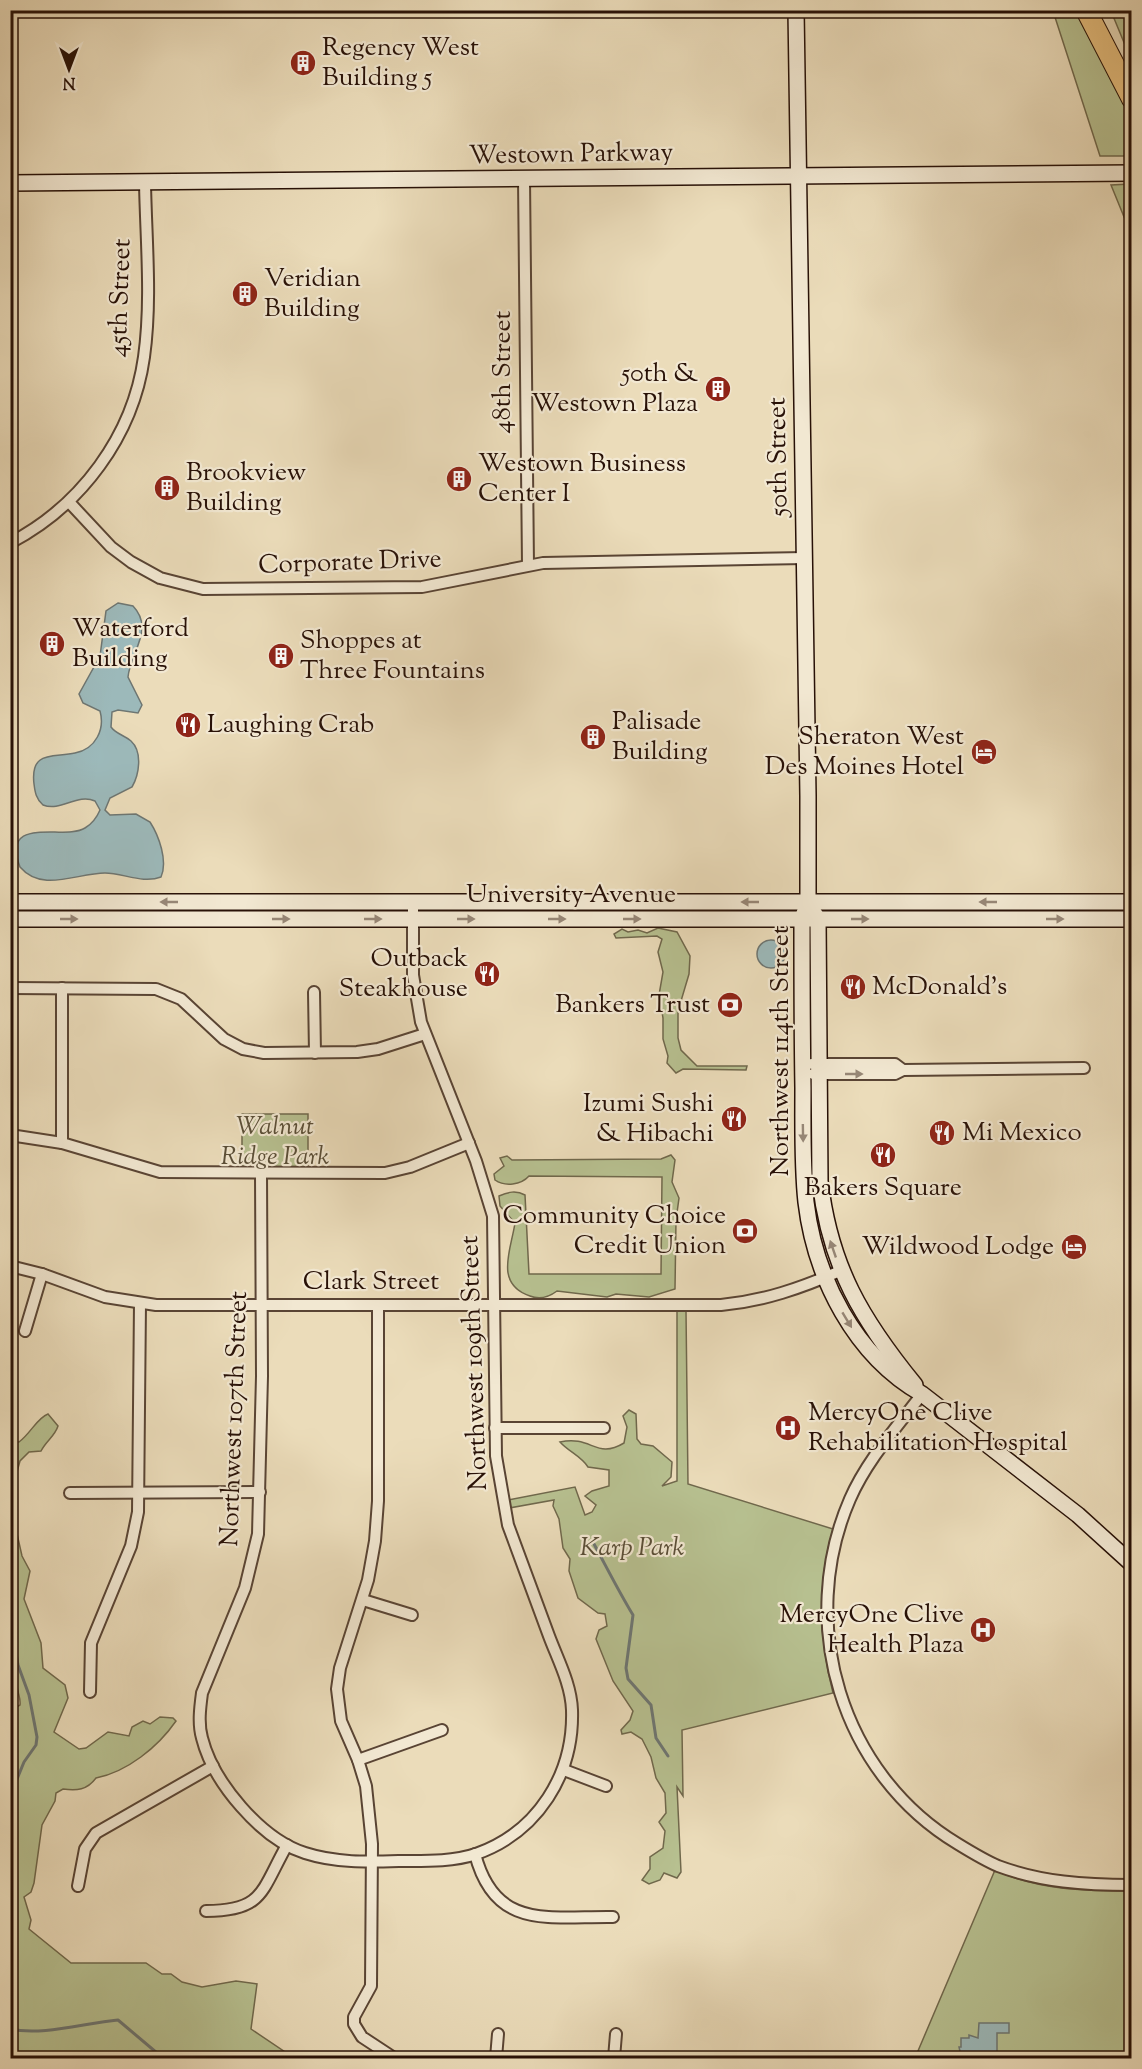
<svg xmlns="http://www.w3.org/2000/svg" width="1142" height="2069" font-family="'Sorts Mill Goudy',serif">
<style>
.green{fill:#b7c090;stroke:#70684c;stroke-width:1.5}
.water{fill:#9cb9ba;stroke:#6e7672;stroke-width:1.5}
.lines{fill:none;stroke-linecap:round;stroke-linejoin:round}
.stream{stroke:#6e7672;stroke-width:3}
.street-casing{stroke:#594434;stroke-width:14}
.secondary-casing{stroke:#281107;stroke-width:18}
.highway-casing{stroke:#281107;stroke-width:22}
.street{stroke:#f2e8d2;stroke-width:10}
.secondary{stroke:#f2e8d2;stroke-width:15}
.highway{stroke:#e6be7d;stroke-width:20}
.oneway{fill:#978777}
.labels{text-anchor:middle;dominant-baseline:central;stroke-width:4.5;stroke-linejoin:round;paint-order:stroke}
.poi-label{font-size:26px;fill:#281107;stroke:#f2e8d2;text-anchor:start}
.street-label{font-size:26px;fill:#281107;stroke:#f2e8d2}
.park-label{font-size:26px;font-style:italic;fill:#5a4e37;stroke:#f2e8d2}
</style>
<rect width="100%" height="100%" fill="#ebdcba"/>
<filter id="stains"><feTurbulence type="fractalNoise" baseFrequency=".00333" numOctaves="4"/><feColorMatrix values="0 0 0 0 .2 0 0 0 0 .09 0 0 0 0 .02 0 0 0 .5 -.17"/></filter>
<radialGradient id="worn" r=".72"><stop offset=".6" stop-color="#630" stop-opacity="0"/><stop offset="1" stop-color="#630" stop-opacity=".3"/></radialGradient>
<g class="green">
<polygon points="1053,11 1079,11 1131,116 1131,156 1100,156"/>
<polygon points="1111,11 1131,11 1131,60 1130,57"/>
<polygon points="1131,184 1132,184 1131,234 1111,185"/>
<polygon points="658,928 677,932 690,956 689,974 678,1011 678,1038 681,1050 697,1066 747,1066 746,1070 683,1069 676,1073 667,1063 668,1056 663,1039 663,1018 659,995 663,972 658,952 662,939 657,936 616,938 614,934 622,929 628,932 638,930 647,933"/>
<rect x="242" y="1114" width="66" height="55"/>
<path d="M671,1155l4,5 -3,22 7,16 -3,22 -1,69 -26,8 -33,-3 -9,3 -50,-6c-8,6 -17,9 -27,5 -36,-12 -19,-46 -15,-73l-15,-17 -1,-10c9,-4 17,-6 26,-1l4,79h132l1,-97 -133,-1c-8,9 -24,11 -34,4l-1,-6 10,-8 -4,-8 7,-2 5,4 149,-1z"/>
<path d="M677,1311h9l2,173 145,45c-16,54 -14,109 0,164l-151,37 1,66 -6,-9 4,85 -4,6 -13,-5 -4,7 -11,4 -7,-4 8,-11v-12l13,-9 2,-17 -6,-9 7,-9 -1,-20 -9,-15 -5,-21 -9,-18 -11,-7 -9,2 -1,-4 9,-10 3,-9 -20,-30 -17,-42 3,-9 8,-4 -2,-12 -7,-1 -20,-15 -9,-27 1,-12 -7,-11 -4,-29 -6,-13 1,-6 -45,8 -1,-8 67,-13 10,28 7,-3 4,-7 -11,-9 7,-5 17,-5v-16l-21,-3c-7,-11 -19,-15 -28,-25 32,-7 36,18 64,1l3,-16 -4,-11 6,-6 7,4 1,25 4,5 12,2 19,16 -1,15 -9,9 15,-5z"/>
<path d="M48,1414l10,12c-3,10 -12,15 -17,25l-12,1 -9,9 -9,32v-52l8,1c12,-9 18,-24 29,-28z"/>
<path d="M11,1507l11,49 8,15 -6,28 17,44 2,25 22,17 3,13 -14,34 25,17 7,-1 22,-16 21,4 3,-9 11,-6 7,3 10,-7 13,1 3,3c-18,26 -49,51 -80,57 -9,12 -19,13 -33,11l-7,4 -1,8 -13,24 -8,58 -3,9 -7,5 7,23 -2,9 42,34h75l16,11h9l11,8 20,5 34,-6 21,3 -6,45 43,29h-283l-1,-301 4,-8 -3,-10 -1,-28 10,-6c1,-9 -4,-14 -3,-24l-6,-4z"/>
<path d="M995,1870c43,20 89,21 136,21v167h-216z"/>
</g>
<g class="water">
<path d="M118,603l15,3c22,23 -3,47 -5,71l14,28 -4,8 -20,-3 -6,2 -1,15c5,7 13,8 20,14 12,11 8,34 1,46l-22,11 -5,12 5,5 26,-1 14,8c9,14 18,39 11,55 -18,7 -38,-4 -56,-4 -28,0 -63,20 -85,-6 -20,-53 45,-26 65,-39 7,-4 12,-11 15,-18l-5,-9c-18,-8 -34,11 -52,4 -7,-6 -8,-13 -9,-21 -4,-34 19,-26 41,-31 21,-4 30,-24 25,-42l-17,-8 -4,-9 21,-38 6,-45z"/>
<circle cx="771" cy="954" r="14"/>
<polygon points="979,2023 1009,2023 1009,2033 997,2033 997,2057 961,2056 959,2047 961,2047 961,2038 969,2038 969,2035 978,2038"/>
</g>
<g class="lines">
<g class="stream">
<path d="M594,1544c13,24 25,48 39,71l-7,53 2,11 23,26 5,33 12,18"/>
<polyline points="10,1619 18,1665 29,1695 37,1737 36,1745 24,1762 15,1784 14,1819 10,1845"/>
<path d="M10,2029c33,7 74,-6 108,-9l45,38"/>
</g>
<g class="street-casing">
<g id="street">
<polyline points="524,179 528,565"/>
<polyline points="69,502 111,547 131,562 160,578 203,589 422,587 543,563 805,558"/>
<path d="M10,543c71,-37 123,-107 134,-186 8,-57 2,-117 1,-174"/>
<polyline points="10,988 156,989 181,999 224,1039 243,1049 264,1053 357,1052 378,1049 425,1034"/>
<polyline points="62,988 62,1143"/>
<polyline points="314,992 315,1053"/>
<polyline points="812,1064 895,1064 903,1070"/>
<polyline points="813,1074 895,1074 903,1070 1084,1068"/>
<polyline points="10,1135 62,1143 160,1172 385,1173 410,1167 469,1143"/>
<path d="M261,1174l1,202 -4,158 -13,54 -43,105c-2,15 -4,31 0,45 11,44 59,101 103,115 31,10 62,9 94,8 26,0 53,1 77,-7 62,-22 98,-80 96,-144 -1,-26 -14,-50 -23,-74 -14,-37 -27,-74 -41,-111l-12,-69 -3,-240 -17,-55 -55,-139 -8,-47v-73"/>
<path d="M10,1266l32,8 63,23 51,8h565c43,-4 80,-17 119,-34"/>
<polyline points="378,1305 378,1501 375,1541 368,1580 340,1668 337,1689 341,1721 358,1760 366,1786 372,1844 371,1986 354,2017 354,2024 362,2037 394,2058"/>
<polyline points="25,1331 42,1274"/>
<path d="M922,1394c-25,33 -55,66 -72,105 -54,124 -9,275 108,345 13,8 26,16 40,22 43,16 87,19 134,19"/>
<polyline points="495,1428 604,1428"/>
<polyline points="70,1493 260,1492"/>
<polyline points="363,1600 412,1615"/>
<polyline points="90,1692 91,1643 131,1546 138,1512 140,1303"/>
<polyline points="358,1760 442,1730"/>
<polyline points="564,1770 606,1786"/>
<path d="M475,1854c20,77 74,62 138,63"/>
<polyline points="78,1886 85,1849 96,1833 213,1766"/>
<path d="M206,1911c58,0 55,-20 81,-66"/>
<polyline points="496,2058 498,2034"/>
<polyline points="614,2058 616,2034"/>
</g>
</g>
<g class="secondary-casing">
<g id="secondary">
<path d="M796,10l12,786v106l-6,17c0,56 0,113 1,169 0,38 -1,77 3,114 9,76 49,154 116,192l156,121 54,49"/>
<polyline points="10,183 1132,173"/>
<polyline points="10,902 1132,902"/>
<path d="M813,911l5,8 2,262c10,86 42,139 95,204"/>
<polyline points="10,919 1132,919"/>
</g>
</g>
<g class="highway-casing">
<polyline id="highway" points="1086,10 1132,99"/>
</g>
<use href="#street" class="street"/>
<use href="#secondary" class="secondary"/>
<use href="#highway" class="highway"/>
</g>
<defs><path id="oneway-solid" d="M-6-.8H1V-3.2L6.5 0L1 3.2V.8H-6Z" transform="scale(1.5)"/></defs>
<g class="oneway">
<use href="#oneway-solid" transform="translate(169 902) rotate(180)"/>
<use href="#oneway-solid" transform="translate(750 902) rotate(-180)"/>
<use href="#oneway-solid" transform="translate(988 902) rotate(-180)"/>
<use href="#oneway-solid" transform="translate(69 919)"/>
<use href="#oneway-solid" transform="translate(281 919)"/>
<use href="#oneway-solid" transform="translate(373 919)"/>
<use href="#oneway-solid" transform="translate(466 919)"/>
<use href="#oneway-solid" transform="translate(557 919)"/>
<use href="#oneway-solid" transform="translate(632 919)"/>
<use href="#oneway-solid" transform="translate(860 919)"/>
<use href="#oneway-solid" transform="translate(1055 919)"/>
<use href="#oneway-solid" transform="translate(854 1074)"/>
<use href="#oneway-solid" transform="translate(803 1133) rotate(89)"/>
<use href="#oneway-solid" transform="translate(833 1249) rotate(-109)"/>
<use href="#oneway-solid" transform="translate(847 1320) rotate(59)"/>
</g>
<defs>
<g id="building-disc" transform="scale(1.35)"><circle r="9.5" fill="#8f2418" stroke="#f2e8d2"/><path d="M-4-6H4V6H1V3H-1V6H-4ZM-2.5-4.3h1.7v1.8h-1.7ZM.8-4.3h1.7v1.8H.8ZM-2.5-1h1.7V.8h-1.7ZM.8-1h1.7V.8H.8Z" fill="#fff"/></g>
<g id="restaurant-disc" transform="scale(1.35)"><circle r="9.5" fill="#8f2418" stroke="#f2e8d2"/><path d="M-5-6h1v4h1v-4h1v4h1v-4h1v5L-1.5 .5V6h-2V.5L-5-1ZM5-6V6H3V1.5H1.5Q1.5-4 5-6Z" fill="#fff"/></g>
<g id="hotel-disc" transform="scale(1.35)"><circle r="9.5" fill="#8f2418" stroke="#f2e8d2"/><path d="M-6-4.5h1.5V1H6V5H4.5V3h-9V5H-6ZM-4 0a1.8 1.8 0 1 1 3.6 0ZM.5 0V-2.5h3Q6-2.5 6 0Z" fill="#fff"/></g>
<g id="bank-disc" transform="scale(1.35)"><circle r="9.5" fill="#8f2418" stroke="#f2e8d2"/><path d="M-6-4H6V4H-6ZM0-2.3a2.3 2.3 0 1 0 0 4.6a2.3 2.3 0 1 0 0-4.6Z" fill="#fff"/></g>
<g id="hospital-disc" transform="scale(1.35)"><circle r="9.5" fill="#8f2418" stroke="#f2e8d2"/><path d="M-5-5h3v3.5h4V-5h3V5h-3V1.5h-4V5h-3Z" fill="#fff"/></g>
</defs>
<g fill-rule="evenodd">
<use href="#building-disc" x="303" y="63"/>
<use href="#building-disc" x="245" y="294"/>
<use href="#building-disc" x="718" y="389"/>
<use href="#building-disc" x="459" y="479"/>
<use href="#building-disc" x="167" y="488"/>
<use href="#building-disc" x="52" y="644"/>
<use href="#building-disc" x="281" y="656"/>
<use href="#restaurant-disc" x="188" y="725"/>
<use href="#building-disc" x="593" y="737"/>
<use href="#hotel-disc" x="984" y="752"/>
<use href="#restaurant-disc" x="487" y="974"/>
<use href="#restaurant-disc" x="853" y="987"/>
<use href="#bank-disc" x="730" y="1005"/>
<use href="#restaurant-disc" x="734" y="1119"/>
<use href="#restaurant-disc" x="942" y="1133"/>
<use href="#restaurant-disc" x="883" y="1155"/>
<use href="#bank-disc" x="745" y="1231"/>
<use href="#hotel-disc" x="1074" y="1247"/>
<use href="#hospital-disc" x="788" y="1428"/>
<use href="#hospital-disc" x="983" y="1630"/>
</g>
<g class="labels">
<g class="poi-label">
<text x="322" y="48">Regency West<tspan x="322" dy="30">Building 5</tspan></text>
<text x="264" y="279">Veridian<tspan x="264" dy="30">Building</tspan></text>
<text x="698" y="374" text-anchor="end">50th &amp;<tspan x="698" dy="30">Westown Plaza</tspan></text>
<text x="478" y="464">Westown Business<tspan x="478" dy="30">Center I</tspan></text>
<text x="186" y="473">Brookview<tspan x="186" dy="30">Building</tspan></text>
<text x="72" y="629">Waterford<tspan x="72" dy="30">Building</tspan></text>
<text x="300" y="641">Shoppes at<tspan x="300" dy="30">Three Fountains</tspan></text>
<text x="612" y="722">Palisade<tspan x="612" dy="30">Building</tspan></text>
<text x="207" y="725">Laughing Crab</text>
<text x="964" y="737" text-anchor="end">Sheraton West<tspan x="964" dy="30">Des Moines Hotel</tspan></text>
<text x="468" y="959" text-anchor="end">Outback<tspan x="468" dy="30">Steakhouse</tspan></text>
<text x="872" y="987">McDonald's</text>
<text x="710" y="1005" text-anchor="end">Bankers Trust</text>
<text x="714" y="1104" text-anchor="end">Izumi Sushi<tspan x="714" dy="30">&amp; Hibachi</tspan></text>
<text x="962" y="1133">Mi Mexico</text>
<text x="883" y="1188" text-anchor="middle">Bakers Square</text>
<text x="726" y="1216" text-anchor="end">Community Choice<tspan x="726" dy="30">Credit Union</tspan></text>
<text x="1054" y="1247" text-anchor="end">Wildwood Lodge</text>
<text x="808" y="1413">MercyOne Clive<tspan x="808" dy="30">Rehabilitation Hospital</tspan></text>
<text x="964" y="1615" text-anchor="end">MercyOne Clive<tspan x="964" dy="30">Health Plaza</tspan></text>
</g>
<g class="street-label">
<text transform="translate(571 155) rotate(-1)">Westown Parkway</text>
<text transform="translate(121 298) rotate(-88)">45th Street</text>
<text transform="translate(503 372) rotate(-90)">48th Street</text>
<text transform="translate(779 457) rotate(-91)">50th Street</text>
<text transform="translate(350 563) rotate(-2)">Corporate Drive</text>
<text x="571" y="895">University Avenue</text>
<text transform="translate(781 1051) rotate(-90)">Northwest 114th Street</text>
<text x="371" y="1282">Clark Street</text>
<text transform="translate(475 1363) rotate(-92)">Northwest 109th Street</text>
<text transform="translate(235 1419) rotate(-88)">Northwest 107th Street</text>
</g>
<g class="park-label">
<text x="275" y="1127">Walnut<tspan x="275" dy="30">Ridge Park</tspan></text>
<text x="632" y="1548">Karp Park</text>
</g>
</g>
<rect width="1142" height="2069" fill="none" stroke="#ebdcba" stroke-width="36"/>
<rect x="12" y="12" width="1118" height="2045" fill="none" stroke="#281107" stroke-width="3"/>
<rect x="18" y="18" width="1106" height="2033" fill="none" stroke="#281107" stroke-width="1.5"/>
<g transform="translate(69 69) rotate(180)" stroke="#f2e8d2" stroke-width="4.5" paint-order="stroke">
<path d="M0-4.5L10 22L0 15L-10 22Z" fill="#281107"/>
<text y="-9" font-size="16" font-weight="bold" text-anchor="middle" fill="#281107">N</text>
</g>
<rect width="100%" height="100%" filter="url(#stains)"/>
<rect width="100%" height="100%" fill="url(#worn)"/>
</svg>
